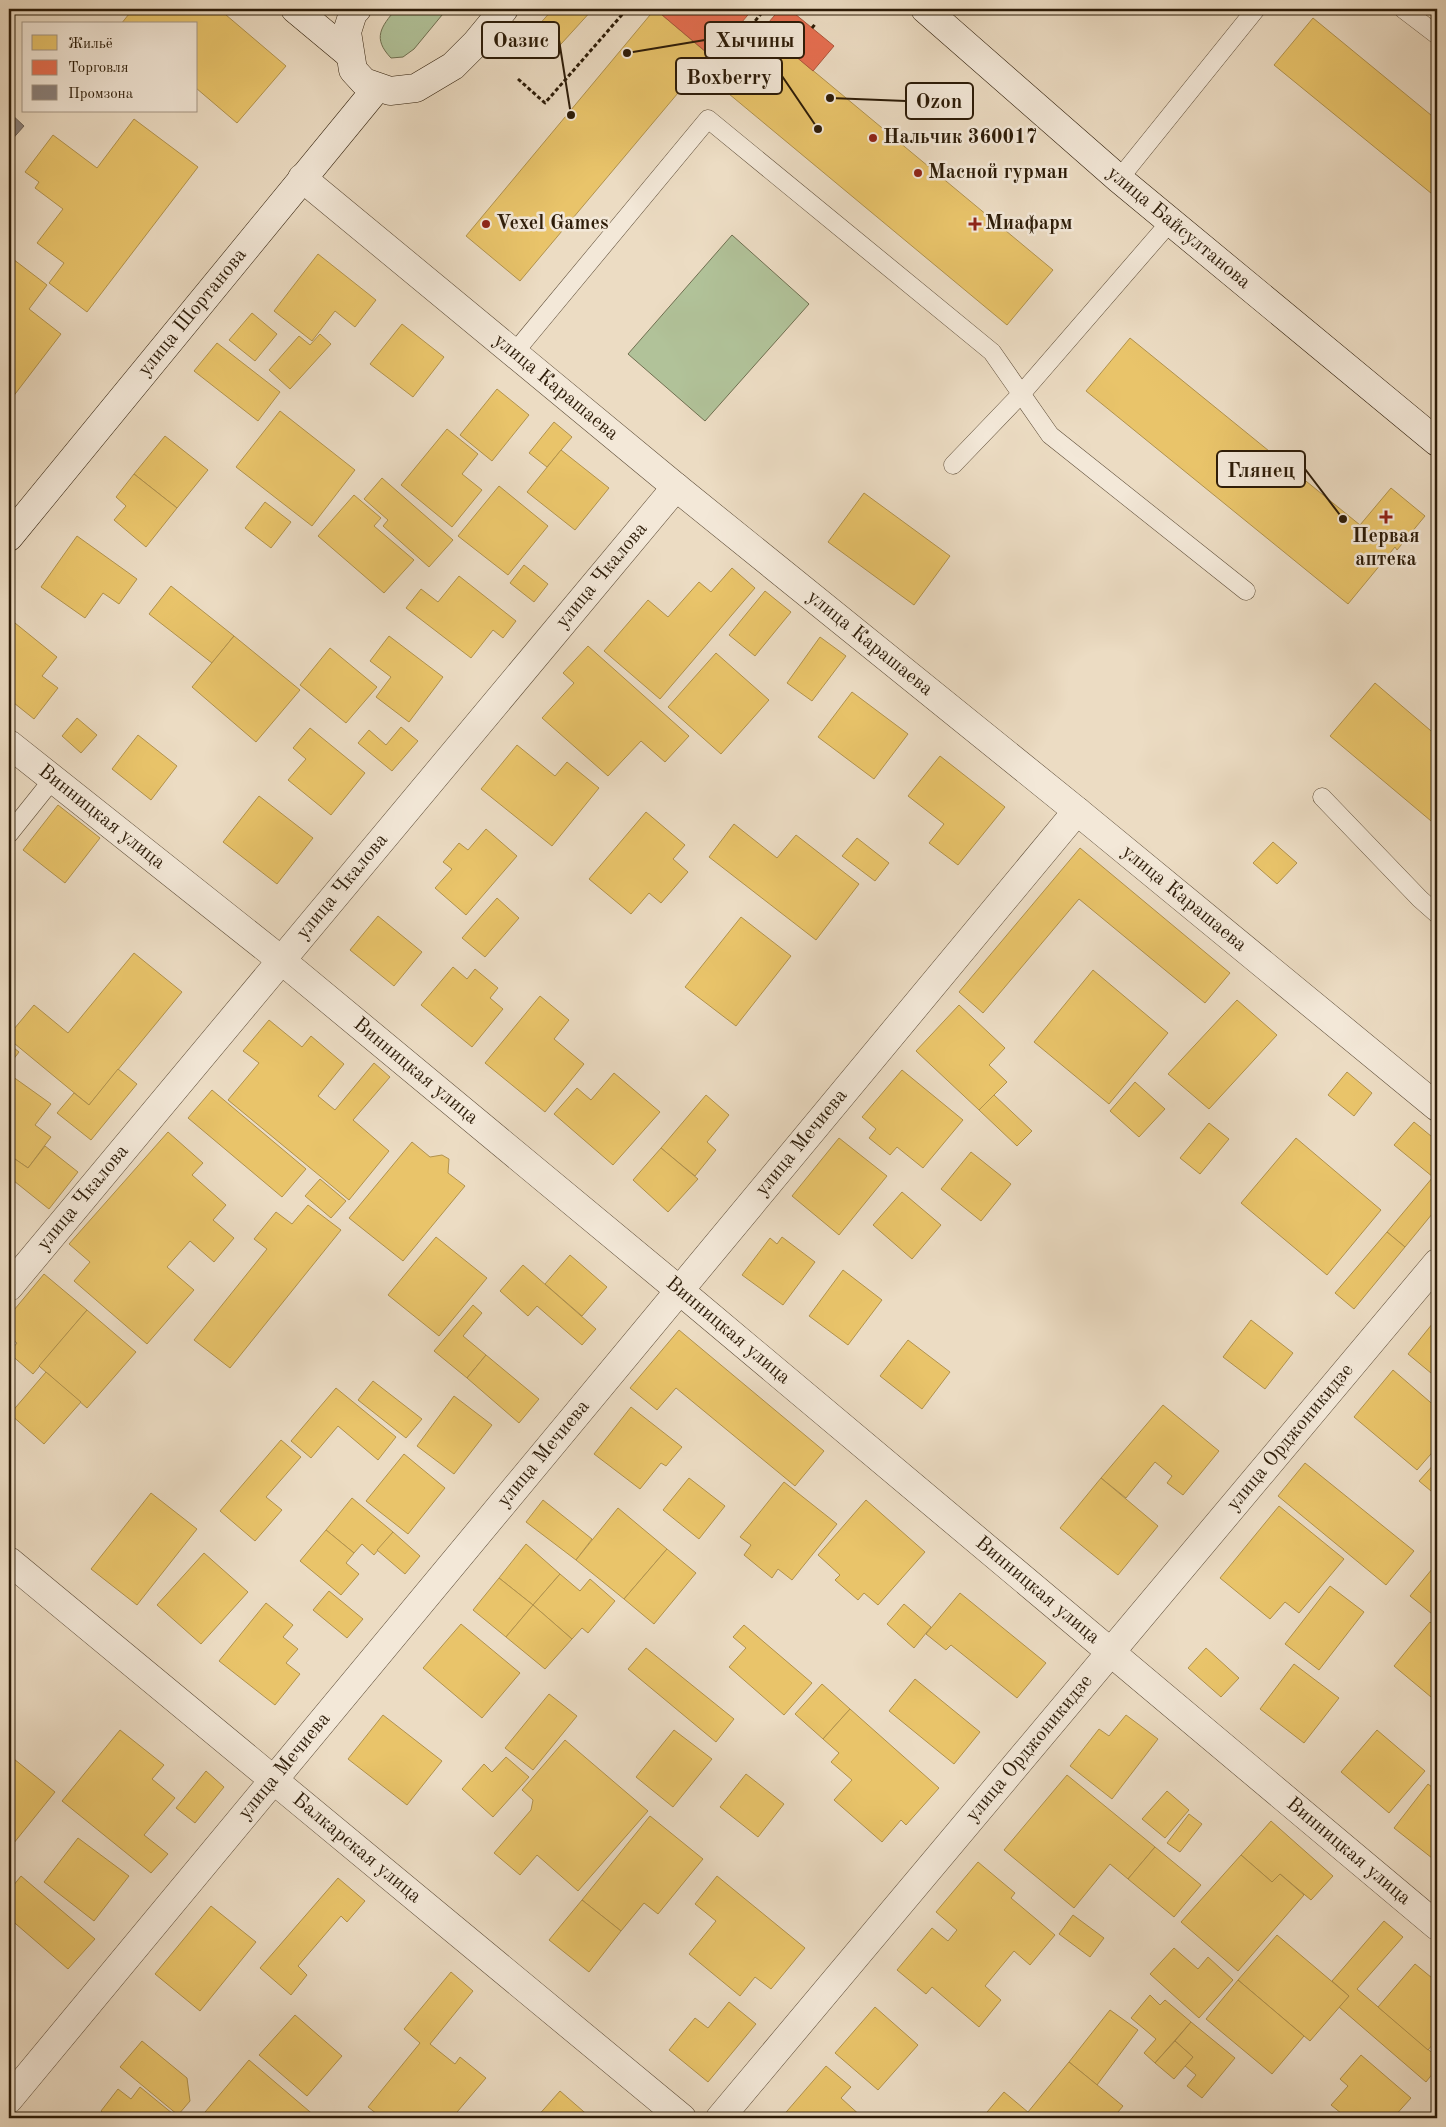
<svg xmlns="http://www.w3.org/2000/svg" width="1446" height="2127" font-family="'Old Standard TT',serif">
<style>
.green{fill:#b1c299;stroke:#6f6f50}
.homes{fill:#e9c46a;stroke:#b1924d}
.shops{fill:#e76f51;stroke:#af563b}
.industry{fill:#8a817c;stroke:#6e6359}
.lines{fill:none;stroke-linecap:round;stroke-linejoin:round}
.lane-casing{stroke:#5d4c37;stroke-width:19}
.street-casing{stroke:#5d4c37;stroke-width:29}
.secondary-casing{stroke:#2d1c08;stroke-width:29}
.path{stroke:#2d1c08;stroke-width:3;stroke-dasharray:4 2.5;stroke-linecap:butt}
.lane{stroke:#f3e8d8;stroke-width:18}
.street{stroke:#f3e8d8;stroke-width:28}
.secondary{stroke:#f3e8d8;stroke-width:28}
.poi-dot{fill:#8f2418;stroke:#f3e8d8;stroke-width:2}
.labels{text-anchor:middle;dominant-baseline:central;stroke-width:5;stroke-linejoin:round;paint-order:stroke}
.poi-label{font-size:20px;font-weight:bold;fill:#2d1c08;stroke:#f3e8d8;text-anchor:start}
.street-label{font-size:20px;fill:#2d1c08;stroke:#f3e8d8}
.leader{fill:none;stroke:#2d1c08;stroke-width:2}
.callout-dot{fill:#2d1c08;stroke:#f3e8d8;stroke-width:2}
.callout{fill:#f3e8d8;stroke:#2d1c08;stroke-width:2}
.callout-label{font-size:21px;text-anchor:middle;font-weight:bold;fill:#2d1c08}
</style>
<rect width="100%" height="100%" fill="#ecdcc3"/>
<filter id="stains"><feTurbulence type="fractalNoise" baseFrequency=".004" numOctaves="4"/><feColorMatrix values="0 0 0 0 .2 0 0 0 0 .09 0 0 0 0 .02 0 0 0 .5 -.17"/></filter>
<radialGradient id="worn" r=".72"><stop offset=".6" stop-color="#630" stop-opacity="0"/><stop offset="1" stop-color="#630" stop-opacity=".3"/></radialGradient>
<g class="green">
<path d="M396,9h51l-33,40 -11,8 -12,1c-19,-20 -10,-31 5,-49z"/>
<polygon points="732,235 809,304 705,421 628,354"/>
</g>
<g class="homes">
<polygon points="133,9 219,9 286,66 237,123 196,88 196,24 121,24"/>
<polygon points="553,9 593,9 551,55 529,36"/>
<polygon points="655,9 728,71 717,84 699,68 520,281 466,236"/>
<polygon points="1313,18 1437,120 1437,198 1274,65"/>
<polygon points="763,29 1053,270 1007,325 717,84"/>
<polygon points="134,119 198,167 87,312 49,283 64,263 37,243 63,209 35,188 39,182 25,172 53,135 97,168"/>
<polygon points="318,254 376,300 355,327 335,311 312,341 274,311"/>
<polygon points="9,256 47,285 29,309 61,334 9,402"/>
<polygon points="252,313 277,334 255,361 229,340"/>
<polygon points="402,324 444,357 413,397 370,364"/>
<polygon points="320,334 331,344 290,389 269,370 299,336 310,345"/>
<polygon points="1130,338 1360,525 1391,488 1425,516 1397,550 1395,547 1348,604 1086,391"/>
<polygon points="217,343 280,392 258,421 194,371"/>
<polygon points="497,389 529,415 492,461 460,435"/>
<polygon points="280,411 355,470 312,526 236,467"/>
<polygon points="554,422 572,437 547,467 529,453"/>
<polygon points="447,429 478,454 462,474 482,490 452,527 401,485"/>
<polygon points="165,436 208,470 177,508 134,474"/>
<polygon points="561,450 609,488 575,530 527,492"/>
<polygon points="134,474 177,508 146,547 114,520 126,506 116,497"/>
<polygon points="382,478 453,540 429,567 383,526 388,520 364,499"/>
<polygon points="499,486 548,526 508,575 458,536"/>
<polygon points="864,493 950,556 914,605 828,542"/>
<polygon points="354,495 381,518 374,526 414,560 384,593 318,536"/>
<polygon points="265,502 291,522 271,548 245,528"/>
<polygon points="77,536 137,579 119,604 103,593 85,618 41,587"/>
<polygon points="524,565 548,584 534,602 510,583"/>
<polygon points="732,568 755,588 660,699 604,651 648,600 668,617 699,582 711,592"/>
<polygon points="459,576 516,621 503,638 493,630 471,658 406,608 421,589 438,602"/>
<polygon points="171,586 234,636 212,663 149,614"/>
<polygon points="765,591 791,612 755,656 729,635"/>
<polygon points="15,623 57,657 42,676 58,688 34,719 9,699 9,630"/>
<polygon points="234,636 300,690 256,742 192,687"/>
<polygon points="389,636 443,677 409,722 376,697 391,677 370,661"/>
<polygon points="820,637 846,656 812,701 787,683"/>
<polygon points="588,646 689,736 665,762 641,741 608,776 542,718 574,683 563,673"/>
<polygon points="330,648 377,687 346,723 300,685"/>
<polygon points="716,653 769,700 721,754 668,707"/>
<polygon points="1375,683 1437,736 1437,826 1330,736"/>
<polygon points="852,692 908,734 874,779 818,737"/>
<polygon points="77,718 97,735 81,753 62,736"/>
<polygon points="401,727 418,741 392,771 358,743 369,730 386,745"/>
<polygon points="310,728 365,773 331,815 288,780 306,759 293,748"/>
<polygon points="138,735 177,766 151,800 112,769"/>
<polygon points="517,745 555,776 567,762 599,788 552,846 481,789"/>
<polygon points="940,756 1005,807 958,865 929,843 944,824 908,796"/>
<polygon points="259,796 313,838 277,884 223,842"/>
<polygon points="58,805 100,838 65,883 23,850"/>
<polygon points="646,812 685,845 673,859 688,872 661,903 649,893 631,914 589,879"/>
<polygon points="734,824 777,858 796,835 859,884 816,940 709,857"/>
<polygon points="486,829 517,856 466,915 435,888 452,869 443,862 459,843 468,850"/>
<polygon points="857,838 889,863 875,881 842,856"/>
<polygon points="1273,842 1297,863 1277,884 1253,863"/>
<polygon points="1080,848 1230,973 1205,1003 1079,899 983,1013 959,992"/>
<polygon points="497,898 519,918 485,957 462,938"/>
<polygon points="378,916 422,952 394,986 350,950"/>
<polygon points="741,917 791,956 736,1026 685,987"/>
<polygon points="134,953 182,992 89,1105 9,1039 9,1035 34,1005 68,1033"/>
<polygon points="453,967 467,979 475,969 498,988 490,998 503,1009 472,1047 421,1005"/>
<polygon points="1093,970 1168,1033 1109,1104 1034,1042"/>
<polygon points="540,996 569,1020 554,1039 584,1064 545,1112 485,1063"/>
<polygon points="1237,1000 1277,1035 1209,1109 1168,1074"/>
<polygon points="959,1005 1005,1048 989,1065 1007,1082 979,1110 916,1051"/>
<polygon points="269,1020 302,1047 311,1036 344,1064 318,1096 335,1110 374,1063 390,1077 353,1120 389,1151 349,1200 228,1100 259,1063 243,1051"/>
<polygon points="9,1044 19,1052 9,1065"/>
<polygon points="118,1069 137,1084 91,1140 57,1113 74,1093 89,1105"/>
<polygon points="902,1070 963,1120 923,1168 897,1147 890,1155 869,1138 876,1129 862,1117"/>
<polygon points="1347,1072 1372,1093 1354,1116 1328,1095"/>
<polygon points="614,1073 660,1112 613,1165 554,1114 577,1088 591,1100"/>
<polygon points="9,1074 51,1104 35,1125 51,1137 28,1168 9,1155"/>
<polygon points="1135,1082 1165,1109 1139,1137 1110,1111"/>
<polygon points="212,1090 306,1169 282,1197 188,1118"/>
<polygon points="706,1095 729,1115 707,1142 716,1150 695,1176 661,1148"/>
<polygon points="994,1095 1032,1131 1017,1146 979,1110"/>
<polygon points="1414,1122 1437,1141 1437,1208 1405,1247 1387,1232 1433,1177 1394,1145"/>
<polygon points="1209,1123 1229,1139 1200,1174 1180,1158"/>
<polygon points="168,1132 203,1163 192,1175 226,1205 213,1220 234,1238 214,1262 190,1241 167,1267 194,1290 147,1344 74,1281 90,1262 69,1244"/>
<polygon points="839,1138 887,1176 839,1235 792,1196"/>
<polygon points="1296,1138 1381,1210 1327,1275 1241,1203"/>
<polygon points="412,1142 430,1157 442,1155 449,1159 448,1173 465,1186 403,1261 349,1218"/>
<polygon points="45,1146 78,1172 49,1209 9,1177 9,1168 15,1159 28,1168"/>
<polygon points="661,1148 698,1179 668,1212 633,1180"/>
<polygon points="971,1152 1011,1184 981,1221 941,1189"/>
<polygon points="9,1155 15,1159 9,1168"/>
<polygon points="320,1179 346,1201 331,1218 305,1196"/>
<polygon points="902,1192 941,1225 912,1259 873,1225"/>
<polygon points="308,1205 341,1230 230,1368 194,1340 267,1249 254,1239 276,1212 292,1224"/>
<polygon points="1387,1232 1405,1247 1354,1309 1335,1293"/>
<polygon points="436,1237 487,1278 439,1336 388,1295"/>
<polygon points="782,1237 815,1262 783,1305 742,1275 770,1238 777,1244"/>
<polygon points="570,1255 607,1287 582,1316 545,1284"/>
<polygon points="523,1265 596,1329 582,1345 537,1306 528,1316 500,1291"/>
<polygon points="843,1270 882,1300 848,1345 809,1316"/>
<polygon points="44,1274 87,1310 33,1374 9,1353 17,1343 9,1337 9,1316"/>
<polygon points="473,1305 482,1313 463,1336 486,1355 467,1378 434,1351"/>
<polygon points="87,1310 136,1352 87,1408 39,1366"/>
<polygon points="1437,1318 1437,1378 1408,1354"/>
<polygon points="1251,1320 1293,1353 1265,1389 1223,1357"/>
<polygon points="679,1330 824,1451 795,1486 676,1388 657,1410 630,1388"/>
<polygon points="908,1340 950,1372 922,1409 880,1376"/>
<polygon points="486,1355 539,1399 519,1423 467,1378"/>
<polygon points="1393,1370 1437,1408 1437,1447 1417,1470 1354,1417"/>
<polygon points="46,1372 81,1402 44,1444 10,1414"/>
<polygon points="373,1381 422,1419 406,1438 358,1400"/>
<polygon points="336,1388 396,1437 378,1460 338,1426 311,1458 291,1441"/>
<polygon points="454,1396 492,1425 454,1474 417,1446"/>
<polygon points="1163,1405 1219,1451 1183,1495 1167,1483 1172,1476 1155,1462 1126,1498 1101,1478"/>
<polygon points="631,1407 682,1447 666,1466 661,1463 640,1489 594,1454"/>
<polygon points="281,1440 301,1457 266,1497 282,1510 255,1541 220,1511"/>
<polygon points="404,1454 445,1488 408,1534 366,1501"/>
<polygon points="1436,1462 1437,1463 1437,1496 1419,1481"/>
<polygon points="1305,1463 1414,1551 1386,1585 1278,1496"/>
<polygon points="689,1478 725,1506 699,1539 663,1510"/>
<polygon points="1101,1478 1158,1526 1118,1575 1060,1528"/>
<polygon points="784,1482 837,1524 792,1580 778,1569 772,1578 744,1555 751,1545 740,1537"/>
<polygon points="151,1493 197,1529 137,1605 91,1569"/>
<polygon points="352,1498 393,1532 374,1555 362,1544 354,1553 326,1530"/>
<polygon points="543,1500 592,1539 576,1560 526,1522"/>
<polygon points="866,1500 925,1552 878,1605 864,1593 858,1600 835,1580 840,1575 818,1555"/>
<polygon points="1279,1506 1344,1559 1299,1613 1285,1602 1270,1619 1220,1578"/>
<polygon points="618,1508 667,1549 624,1599 576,1560"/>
<polygon points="326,1530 354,1553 346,1563 359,1574 341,1595 300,1561"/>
<polygon points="393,1532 420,1556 405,1574 377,1550"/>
<polygon points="526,1544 560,1574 533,1605 499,1578"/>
<polygon points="667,1549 696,1573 654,1624 624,1599"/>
<polygon points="204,1553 248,1592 201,1644 157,1605"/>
<polygon points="1437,1563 1437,1618 1410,1596"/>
<polygon points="560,1574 580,1591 590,1579 615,1601 588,1633 582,1628 572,1639 533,1605"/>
<polygon points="499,1578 533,1605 506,1637 473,1610"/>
<polygon points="1330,1586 1364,1612 1319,1670 1285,1644"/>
<polygon points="329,1591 363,1619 347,1638 313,1610"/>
<polygon points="960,1593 1046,1663 1017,1698 951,1645 946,1650 926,1634"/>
<polygon points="266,1603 293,1625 283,1637 298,1649 286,1663 300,1674 275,1705 219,1661"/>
<polygon points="904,1604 931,1627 914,1648 887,1624"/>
<polygon points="533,1605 572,1639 545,1669 506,1637"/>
<polygon points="1430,1622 1437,1628 1437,1702 1394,1666"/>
<polygon points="461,1624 520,1673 482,1718 423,1668"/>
<polygon points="744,1625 812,1683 784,1715 729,1667 746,1648 733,1637"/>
<polygon points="646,1648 734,1719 716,1742 628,1669"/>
<polygon points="1206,1648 1239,1678 1221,1697 1188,1668"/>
<polygon points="1294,1664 1339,1698 1304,1743 1260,1709"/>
<polygon points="915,1679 980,1732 954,1764 889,1711"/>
<polygon points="822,1684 850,1709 823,1739 795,1714"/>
<polygon points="549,1694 577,1716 533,1770 505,1748"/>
<polygon points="850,1709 939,1788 906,1825 901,1820 882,1842 834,1800 852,1780 831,1762 839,1753 823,1739"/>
<polygon points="383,1715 442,1761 407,1805 348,1759"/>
<polygon points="1126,1715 1158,1739 1112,1799 1070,1766 1099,1729 1109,1736"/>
<polygon points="120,1730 164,1765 152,1779 175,1798 144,1835 168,1854 151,1873 62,1801"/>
<polygon points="674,1730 712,1759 673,1807 636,1777"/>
<polygon points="1377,1730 1425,1771 1389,1813 1341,1772"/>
<polygon points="565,1740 648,1811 578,1891 537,1855 520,1875 494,1853 531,1810 533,1800 522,1790"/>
<polygon points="9,1755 55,1792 9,1849"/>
<polygon points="506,1757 529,1777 493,1817 462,1789 484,1764 492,1772"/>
<polygon points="206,1771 224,1787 195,1823 176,1808"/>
<polygon points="746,1774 784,1804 758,1837 720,1807"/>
<polygon points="1067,1775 1155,1847 1128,1879 1110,1864 1074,1908 1004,1850"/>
<polygon points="1428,1784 1437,1791 1437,1862 1394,1828"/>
<polygon points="1167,1791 1189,1810 1165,1838 1142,1819"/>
<polygon points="1189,1814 1202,1824 1180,1852 1167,1843"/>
<polygon points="650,1816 703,1859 658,1914 644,1903 621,1931 582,1900"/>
<polygon points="1271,1821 1333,1876 1311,1900 1280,1874 1272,1882 1241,1855"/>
<polygon points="78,1838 129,1876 94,1921 44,1882"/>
<polygon points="1155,1847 1201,1885 1174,1917 1128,1879"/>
<polygon points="1241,1855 1272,1882 1280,1874 1304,1895 1238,1971 1181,1922"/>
<polygon points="978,1862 1015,1893 1011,1898 1055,1935 1030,1965 1014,1951 985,1986 1001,2000 979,2027 932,1987 926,1994 897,1970 932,1928 948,1941 957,1930 936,1912"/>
<polygon points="21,1876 95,1939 68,1969 9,1918 9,1891"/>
<polygon points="717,1876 805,1948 771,1989 755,1977 740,1996 689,1954 716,1921 695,1904"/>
<polygon points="338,1878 365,1901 347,1922 341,1916 298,1966 307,1975 291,1995 260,1968"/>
<polygon points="582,1900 621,1931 589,1972 549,1940"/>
<polygon points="211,1906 256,1942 200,2011 155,1974"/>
<polygon points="1073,1915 1104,1938 1090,1957 1059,1934"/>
<polygon points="1384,1921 1403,1937 1357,1989 1437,2057 1437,2068 1426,2082 1339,2007 1349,1996 1332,1981"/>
<polygon points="1277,1935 1349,1996 1310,2041 1238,1980"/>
<polygon points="1174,1948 1198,1969 1208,1957 1233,1980 1199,2018 1150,1974"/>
<polygon points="1415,1964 1437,1982 1437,2039 1428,2050 1378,2007"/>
<polygon points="451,1972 473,1991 430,2044 455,2064 460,2057 486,2078 452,2118 382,2118 368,2107 420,2043 404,2029"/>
<polygon points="1238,1980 1304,2036 1272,2074 1206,2019"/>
<polygon points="1150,1995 1160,2005 1165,2000 1191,2022 1155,2063 1144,2053 1156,2039 1131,2018"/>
<polygon points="729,2002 756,2024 708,2082 669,2050 695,2018 708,2028"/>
<polygon points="875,2007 918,2045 878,2090 835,2053"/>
<polygon points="1110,2010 1138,2030 1097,2085 1069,2062"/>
<polygon points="295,2015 342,2056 307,2096 259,2055"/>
<polygon points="1191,2022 1235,2058 1202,2098 1187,2086 1196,2075 1185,2066 1193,2057 1175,2041"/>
<polygon points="142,2041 187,2078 190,2101 178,2115 120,2067"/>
<polygon points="1175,2041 1193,2057 1174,2079 1155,2063"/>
<polygon points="1361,2055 1411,2098 1393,2118 1347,2118 1331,2105 1348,2086 1340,2079"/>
<polygon points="249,2060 316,2117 315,2118 200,2118"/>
<polygon points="1069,2062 1123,2106 1113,2118 1036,2118 1028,2112"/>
<polygon points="826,2066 851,2087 841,2098 863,2118 781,2118"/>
<polygon points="140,2087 178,2118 109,2118 101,2111 118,2089 131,2099"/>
<polygon points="560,2091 591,2118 536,2118"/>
<polygon points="1004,2092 1035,2118 982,2118"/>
</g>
<g class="shops">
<polygon points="655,9 753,9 712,57"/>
<polygon points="780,9 789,9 834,46 813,71 763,29"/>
</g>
<polygon class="industry" points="9,112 24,126 9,143"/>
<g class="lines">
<g class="lane-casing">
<g id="lane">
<polyline points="1403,9 1437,35"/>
<polyline points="1119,179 1256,9"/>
<polyline points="514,353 708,119 992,352 1050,435 1246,591"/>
<polyline points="953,465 1022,393 1171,221"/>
<polyline points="1322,797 1420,899 1437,914"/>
<polyline points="9,834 53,779"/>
</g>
</g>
<g class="street-casing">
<g id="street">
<path id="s1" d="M302,178l374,309 401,324 360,296"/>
<path id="s2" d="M9,744l272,216 398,330 758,636"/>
<path id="s3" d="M9,1287l667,-800"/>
<path id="s4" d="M9,1561l673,557"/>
<path id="s5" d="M9,2099l1068,-1288"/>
<path id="s6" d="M720,2118l717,-855"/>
</g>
</g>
<g class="secondary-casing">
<g id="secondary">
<polyline points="295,9 349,54"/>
<polyline points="357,9 353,13 347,32 353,70 364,82 390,91 416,88 453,66 476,43 504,9"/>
<path id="s7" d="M925,9l194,170 318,263"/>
<path id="s8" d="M9,537l368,-449"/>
</g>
</g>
<g class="path">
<polyline points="812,28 816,23"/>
<polyline points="518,79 545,103 627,9"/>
<polyline points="701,92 700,88 765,9"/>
</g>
<use href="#lane" class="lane"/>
<use href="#street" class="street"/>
<use href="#secondary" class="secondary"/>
</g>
<g class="poi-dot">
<circle cx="873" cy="138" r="5"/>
<circle cx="918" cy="173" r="5"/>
<circle cx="486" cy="224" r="5"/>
<path d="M972.5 216.5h5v5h5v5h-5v5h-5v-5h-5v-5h5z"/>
<path d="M1383.5 509.5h5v5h5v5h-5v5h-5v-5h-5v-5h5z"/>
</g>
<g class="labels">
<g class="poi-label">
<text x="883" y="138">Нальчик 360017</text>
<text x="928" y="173">Масной гурман</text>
<text x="496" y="224">Vexel Games</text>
<text x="985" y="224">Миафарм</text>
<text x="1386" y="537" text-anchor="middle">Первая<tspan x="1386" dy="23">аптека</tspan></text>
</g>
<g class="street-label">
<text stroke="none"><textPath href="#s7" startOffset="335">улица Байсултанова</textPath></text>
<text stroke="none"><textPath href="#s8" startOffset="290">улица Шортанова</textPath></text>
<text stroke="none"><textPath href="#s1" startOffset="329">улица Карашаева</textPath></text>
<text stroke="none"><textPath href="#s3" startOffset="926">улица Чкалова</textPath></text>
<text stroke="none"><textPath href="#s1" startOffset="734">улица Карашаева</textPath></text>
<text stroke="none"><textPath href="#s2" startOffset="118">Винницкая улица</textPath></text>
<text stroke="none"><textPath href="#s3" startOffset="521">улица Чкалова</textPath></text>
<text stroke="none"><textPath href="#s1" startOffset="1139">улица Карашаева</textPath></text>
<text stroke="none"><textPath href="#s2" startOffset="522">Винницкая улица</textPath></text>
<text stroke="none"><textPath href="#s5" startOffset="1242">улица Мечиева</textPath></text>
<text stroke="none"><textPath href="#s3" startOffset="116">улица Чкалова</textPath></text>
<text stroke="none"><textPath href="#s2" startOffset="928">Винницкая улица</textPath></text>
<text stroke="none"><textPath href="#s6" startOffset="888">улица Орджоникидзе</textPath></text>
<text stroke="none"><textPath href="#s5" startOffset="838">улица Мечиева</textPath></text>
<text stroke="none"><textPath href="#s2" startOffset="1332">Винницкая улица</textPath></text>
<text stroke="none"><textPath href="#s6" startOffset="482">улица Орджоникидзе</textPath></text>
<text stroke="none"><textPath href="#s5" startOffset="432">улица Мечиева</textPath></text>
<text stroke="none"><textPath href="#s4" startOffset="451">Балкарская улица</textPath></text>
<text stroke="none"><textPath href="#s2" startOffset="1738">Винницкая улица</textPath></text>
</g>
</g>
<path class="leader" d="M627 53L705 40M571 115L559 40M818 129L782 76M830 98L906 101M1343 519L1305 469"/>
<g class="callout-dot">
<circle cx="627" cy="53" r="5"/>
<circle cx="571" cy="115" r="5"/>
<circle cx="818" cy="129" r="5"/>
<circle cx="830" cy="98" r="5"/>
<circle cx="1343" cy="519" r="5"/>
</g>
<g class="callout">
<rect x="705" y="22" width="99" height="36" rx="5"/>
<rect x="482" y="22" width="77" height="36" rx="5"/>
<rect x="676" y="58" width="106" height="36" rx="5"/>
<rect x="906" y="83" width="67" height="36" rx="5"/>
<rect x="1217" y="451" width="88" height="36" rx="5"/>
</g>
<g class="callout-label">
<text x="755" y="47">Хычины</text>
<text x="521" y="47">Оазис</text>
<text x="729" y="84">Boxberry</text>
<text x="939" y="108">Ozon</text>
<text x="1261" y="477">Глянец</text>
</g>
<rect width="1446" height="2127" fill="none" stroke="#ecdcc3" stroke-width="30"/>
<rect x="10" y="10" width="1426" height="2107" fill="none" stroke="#2d1c08" stroke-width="2.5"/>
<rect x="15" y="15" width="1416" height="2097" fill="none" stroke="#2d1c08"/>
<rect x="22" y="22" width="175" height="90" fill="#f3e8d8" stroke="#a49685"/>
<rect x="32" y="35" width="25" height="15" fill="#e9c46a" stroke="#a49685"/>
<text x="68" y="48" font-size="15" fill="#2d1c08">Жильё</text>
<rect x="32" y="60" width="25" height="15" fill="#e76f51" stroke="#a49685"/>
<text x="68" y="72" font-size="15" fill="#2d1c08">Торговля</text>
<rect x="32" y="85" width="25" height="15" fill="#8a817c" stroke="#a49685"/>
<text x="68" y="98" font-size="15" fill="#2d1c08">Промзона</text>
<rect width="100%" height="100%" filter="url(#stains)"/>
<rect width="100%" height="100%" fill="url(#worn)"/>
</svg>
